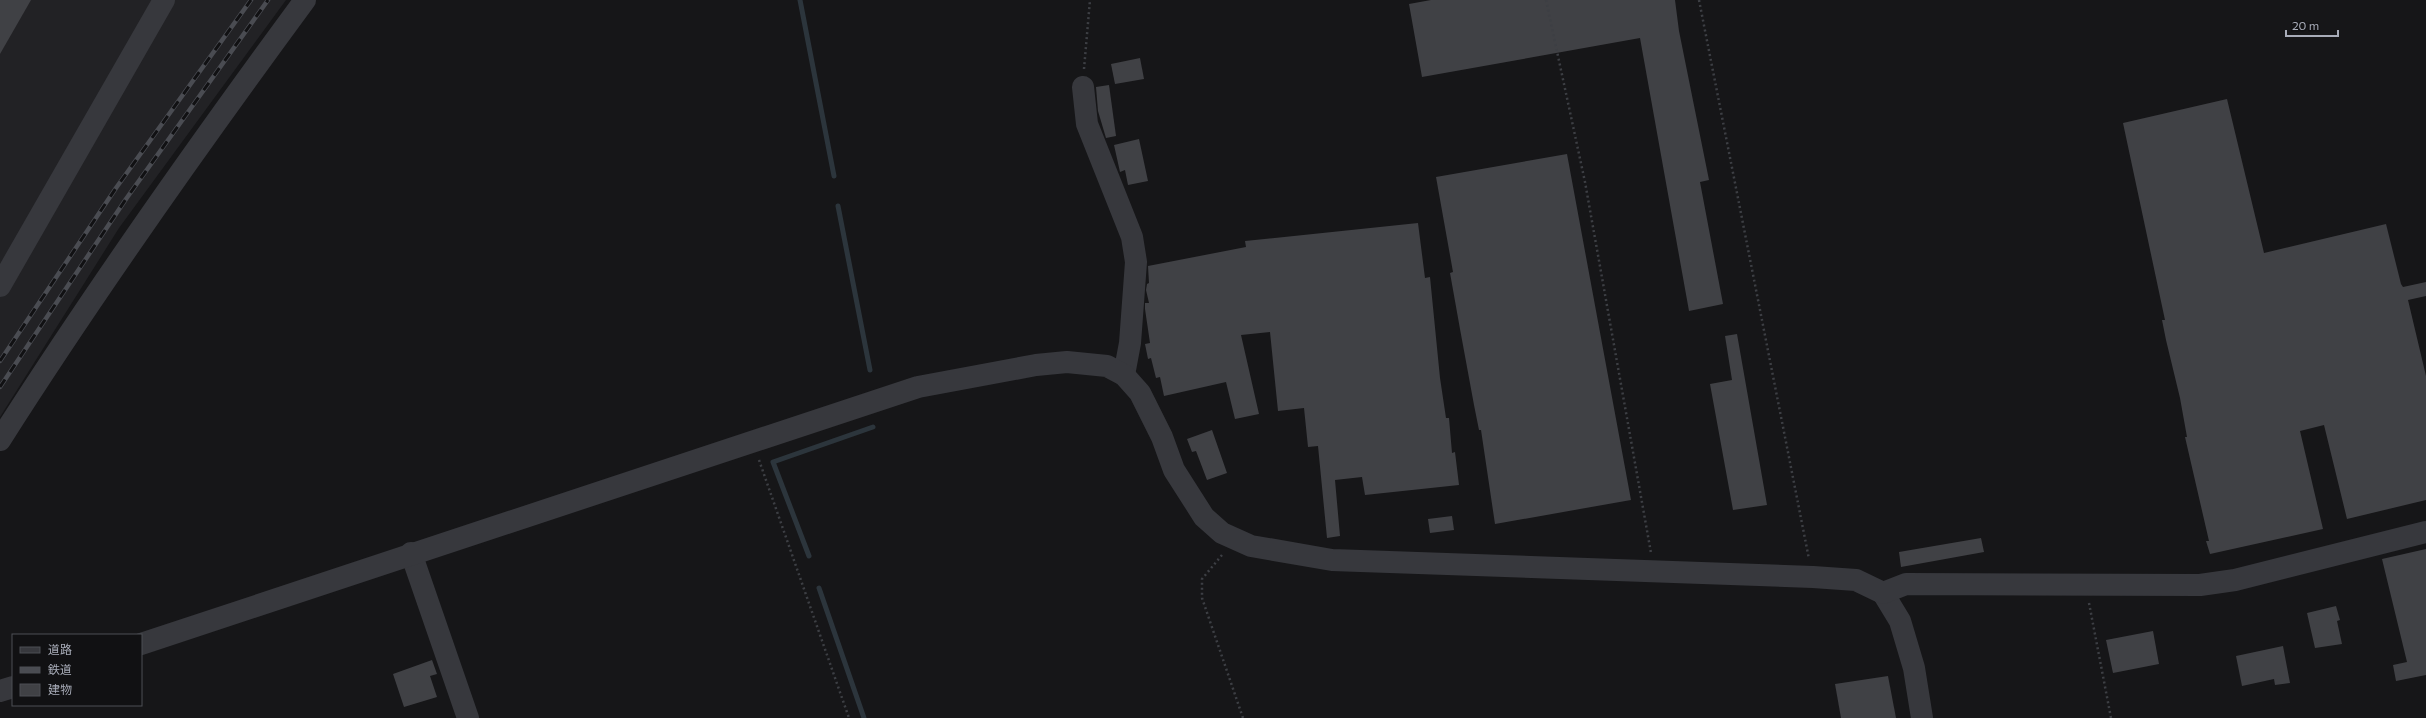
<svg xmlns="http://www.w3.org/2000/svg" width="2426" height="718" font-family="Commissioner,'Noto Sans JP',sans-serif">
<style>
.built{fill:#222225}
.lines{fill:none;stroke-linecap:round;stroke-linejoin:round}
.stream{stroke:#2c353c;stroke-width:5}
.building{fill:#404145}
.path{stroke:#3d3f44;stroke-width:2.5;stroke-dasharray:2 3;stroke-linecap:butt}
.minor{stroke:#37383d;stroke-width:22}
.rail-casing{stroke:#4a4c52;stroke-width:4.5}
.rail{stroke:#111113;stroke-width:3;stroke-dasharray:9;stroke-linecap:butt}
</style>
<rect width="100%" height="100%" fill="#161618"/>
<polygon class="built" points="0,0 286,0 119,228 0,417"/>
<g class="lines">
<g class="stream">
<polyline points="800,0 834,176"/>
<polyline points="838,206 870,370"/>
<polyline points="809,556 773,462 873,427"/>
<polyline points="819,588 864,718"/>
</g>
</g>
<g class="building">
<polygon points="0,0 31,0 0,54"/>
<polygon points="1431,0 1675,0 1679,31 1709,180 1700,182 1723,304 1689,311 1640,38 1422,77 1409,4"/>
<polygon points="1140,58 1144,79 1115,84 1111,64"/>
<polygon points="1109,85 1116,136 1106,138 1098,111 1096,87"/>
<polygon points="2227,99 2264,253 2386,224 2401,284 2403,287 2426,282 2426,296 2408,300 2426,376 2426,500 2347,519 2324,425 2300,431 2323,529 2210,554 2206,541 2209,541 2185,437 2187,437 2180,398 2166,340 2162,320 2165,320 2123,123"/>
<polygon points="1139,139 1148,181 1128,185 1125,170 1120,172 1114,145"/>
<polygon points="1567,154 1631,500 1495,524 1481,430 1479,430 1474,405 1460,329 1450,273 1453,272 1436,177"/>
<polygon points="1418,223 1425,278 1430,277 1440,378 1446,418 1449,418 1452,453 1455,452 1459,485 1365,495 1362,477 1335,480 1340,536 1327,538 1318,446 1308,447 1304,408 1278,411 1270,332 1241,335 1259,414 1235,419 1226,382 1164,396 1160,377 1156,378 1151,358 1148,359 1145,344 1150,343 1145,309 1145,303 1149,303 1146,290 1147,284 1149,283 1148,266 1246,247 1245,241"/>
<polygon points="1737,334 1767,505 1733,510 1710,384 1732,380 1725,336"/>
<polygon points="1212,430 1227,473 1207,480 1196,451 1192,452 1187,439"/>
<polygon points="1452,516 1454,530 1430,533 1428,519"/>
<polygon points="1981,538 1984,552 1901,567 1899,552"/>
<polygon points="2426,549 2426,675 2396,681 2393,665 2407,662 2382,559"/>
<polygon points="2336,606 2340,620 2337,621 2342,644 2315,648 2307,613"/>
<polygon points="2153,631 2159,664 2113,673 2106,640"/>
<polygon points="2283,646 2290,683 2275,685 2274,679 2242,686 2236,656"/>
<polygon points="432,660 437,674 430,676 437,697 404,707 393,674"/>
<polygon points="1888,676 1896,718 1841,718 1835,684"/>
</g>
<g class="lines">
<g class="path">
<polyline points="1546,0 1585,182 1651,553"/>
<polyline points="1699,0 1809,559"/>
<polyline points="1084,69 1090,0"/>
<polyline points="759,460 849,718"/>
<polyline points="1222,555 1202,579 1202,598 1243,718"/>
<polyline points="2089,603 2111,718"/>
</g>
<g class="minor">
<polyline points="1083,87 1087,124 1132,237 1136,262 1130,343 1124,375"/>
<polyline points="0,286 164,0"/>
<path d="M0,440c96,-151 199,-296 305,-440"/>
<polyline points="411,553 468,718"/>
<polyline points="1883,593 1900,621 1914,668 1922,718"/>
<polyline points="141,644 918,387 1036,365 1067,362 1107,366 1124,375 1140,393 1162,437 1174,470 1204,517 1222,533 1251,546 1332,560 1813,577 1856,580 1883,593 1906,584 2200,585 2235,580 2426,532"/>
<polyline points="0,691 13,687"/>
</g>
<g class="rail-casing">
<g id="rail">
<polyline points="0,361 116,188 251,0"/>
<polyline points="0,387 126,199 268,0"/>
</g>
</g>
<use href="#rail" class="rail"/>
</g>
<rect x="12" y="634" width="130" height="72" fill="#111113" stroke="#4d4f55"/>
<rect x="20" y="647" width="20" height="6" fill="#37383d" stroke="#4d4f55"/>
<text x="48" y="654" font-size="12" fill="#a8acb8">道路</text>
<rect x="20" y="667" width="20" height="6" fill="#4a4c52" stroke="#4d4f55"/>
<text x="48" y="674" font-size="12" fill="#a8acb8">鉄道</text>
<rect x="20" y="684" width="20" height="12" fill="#404145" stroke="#4d4f55"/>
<text x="48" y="694" font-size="12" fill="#a8acb8">建物</text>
<path d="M2286 30v6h52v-6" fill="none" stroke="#a8acb8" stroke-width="2"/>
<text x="2292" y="30" font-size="12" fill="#a8acb8" stroke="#111113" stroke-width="3" paint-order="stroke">20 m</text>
</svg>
